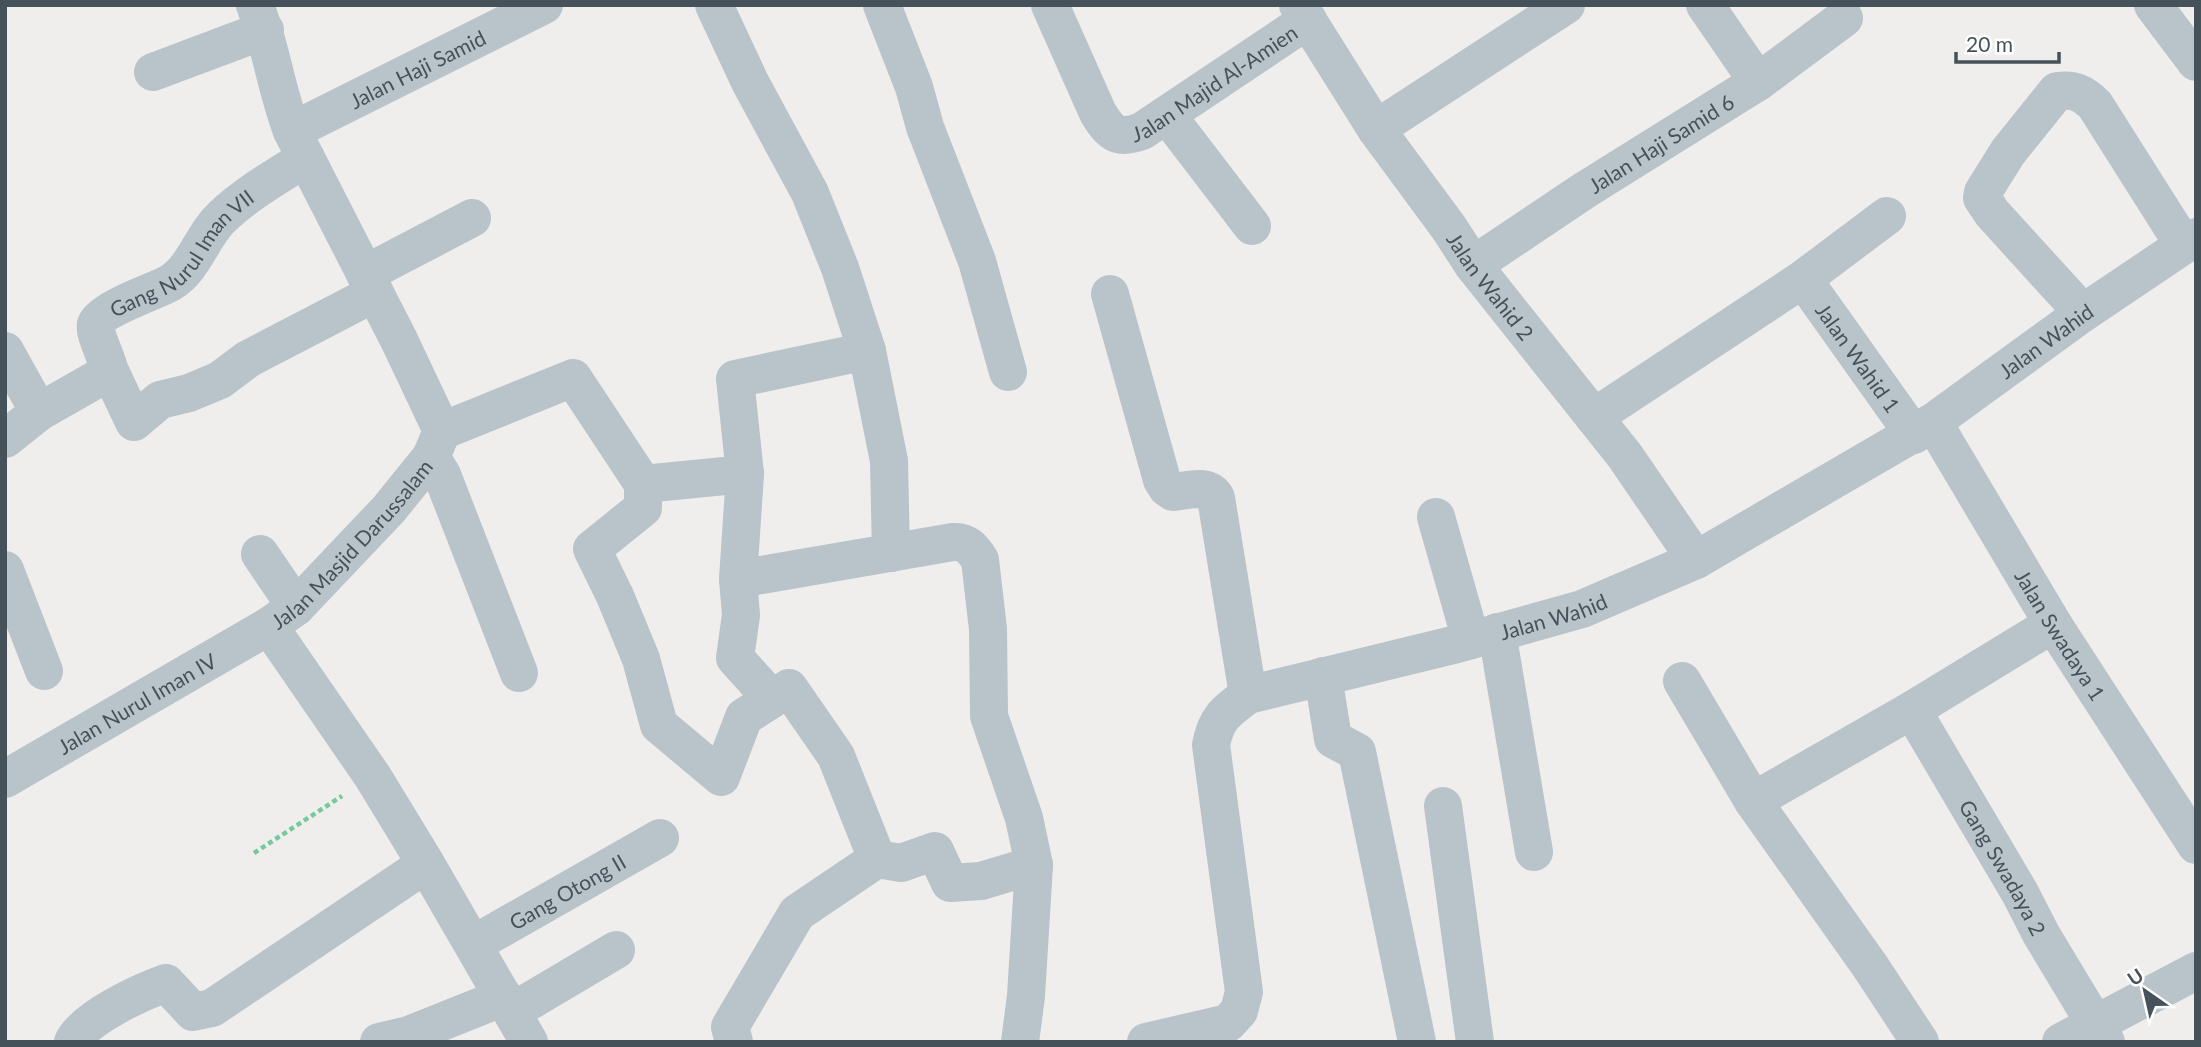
<svg xmlns="http://www.w3.org/2000/svg" width="2201" height="1047" font-family="Lato,sans-serif">
<style>
.lines{fill:none;stroke-linecap:round;stroke-linejoin:round}
.path{stroke:#75ca9b;stroke-width:4.5;stroke-dasharray:5 3.5;stroke-linecap:butt}
.minor{stroke:#b9c3ca;stroke-width:38}
.labels{text-anchor:middle;dominant-baseline:central;stroke-width:5;stroke-linejoin:round;paint-order:stroke}
.street-label{font-size:21px;fill:#46525a;stroke:#fff}
</style>
<rect width="100%" height="100%" fill="#f0eded"/>
<g class="lines">
<polyline class="path" points="254,853 342,796"/>
<g class="minor">
<polyline points="714,5 750,82 810,193 840,268 867,351 889,461 891,553"/>
<polyline points="882,5 914,87 925,127 977,261 1008,372"/>
<path id="s1" d="M1050,5l48,108c13,21 20,27 44,18l166,-111"/>
<path id="s2" d="M1298,5l78,124 73,99 24,37 152,191 71,104"/>
<polyline points="1705,5 1758,82"/>
<polyline points="2153,5 2196,62"/>
<polyline points="153,72 265,30"/>
<polyline points="1167,115 1252,226"/>
<polyline points="1376,129 1566,5"/>
<path id="s3" d="M292,131l252,-126"/>
<path id="s4" d="M1473,265l112,-75 173,-108 86,-64"/>
<polyline points="365,274 472,218"/>
<path id="s5" d="M1803,279l111,156"/>
<path d="M1110,294l52,186 5,8 6,4c15,-1 35,-9 43,6l32,197"/>
<path d="M2083,313l-91,-100 -10,-15 1,-6 25,-40 49,-61c17,-2 26,2 38,14l88,139"/>
<polyline points="5,351 39,412"/>
<polyline points="109,369 134,422 160,400 189,393 220,380 248,359 375,293"/>
<polyline points="1594,417 1803,279 1887,216"/>
<path id="s6" d="M1933,422l120,202 143,221"/>
<polyline points="442,431 573,378 643,484 745,474 735,379 867,351"/>
<path id="s7" d="M5,439l34,-27 65,-37 5,-6c-2,-11 -16,-37 -13,-45 7,-16 58,-32 74,-41 25,-15 32,-48 53,-67 24,-23 55,-40 83,-58"/>
<polyline points="431,457 442,475 519,673"/>
<path d="M745,474l-7,105 215,-37c14,-1 20,7 27,18l8,69 1,87 35,102 10,47 -8,131 -6,46"/>
<polyline points="643,484 643,508 592,549 615,596 641,659 659,725 721,777 744,717 789,688 836,756 877,859"/>
<polyline points="1436,517 1471,640"/>
<polyline points="260,554 296,607"/>
<polyline points="5,570 44,671"/>
<polyline points="738,579 741,615 735,658 772,699"/>
<polyline points="269,626 373,777 426,864 529,1042"/>
<polyline points="1497,632 1534,852"/>
<polyline points="1323,676 1333,739 1357,752 1417,1042"/>
<polyline points="1682,681 1753,801 1870,966 1920,1042"/>
<path id="s8" d="M1912,710l108,183 21,41 65,108"/>
<path id="s9" d="M5,779l264,-153 27,-19 93,-98 42,-52 11,-26 -43,-91 -107,-209c-16,-41 -21,-85 -37,-126"/>
<polyline points="1753,801 1912,710 2053,624"/>
<polyline points="1443,806 1475,1042"/>
<path id="s10" d="M474,944l186,-106"/>
<polyline points="513,1011 616,950"/>
<path d="M73,1042c11,-24 68,-50 93,-59l27,29 19,-4 214,-144"/>
<polyline points="379,1042 409,1035 504,997"/>
<polyline points="734,1042 730,1027 797,913 877,859 901,863 935,851 950,883 981,881 1034,865"/>
<path id="s11" d="M1146,1042l82,-19 11,-12 5,-19 -33,-247c5,-27 15,-34 37,-50l209,-51 125,-35 114,-49 237,-138 150,-109 113,-76"/>
<polyline points="2061,1042 2196,971"/>
</g>
</g>
<g class="labels">
<g class="street-label">
<text stroke="none"><textPath href="#s3" startOffset="140">Jalan Haji Samid</textPath></text>
<text stroke="none"><textPath href="#s1" startOffset="259">Jalan Majid Al-Amien</textPath></text>
<text stroke="none"><textPath href="#s4" startOffset="224">Jalan Haji Samid 6</textPath></text>
<text stroke="none"><textPath href="#s7" startOffset="287">Gang Nurul Iman VII</textPath></text>
<text stroke="none"><textPath href="#s2" startOffset="341">Jalan Wahid 2</textPath></text>
<text stroke="none"><textPath href="#s11" startOffset="1316">Jalan Wahid</textPath></text>
<text stroke="none"><textPath href="#s5" startOffset="96">Jalan Wahid 1</textPath></text>
<text stroke="none"><textPath href="#s9" startOffset="422">Jalan Masjid Darussalam</textPath></text>
<text stroke="none"><textPath href="#s11" startOffset="749">Jalan Wahid</textPath></text>
<text stroke="none"><textPath href="#s6" startOffset="248">Jalan Swadaya 1</textPath></text>
<text stroke="none"><textPath href="#s9" startOffset="152">Jalan Nurul Iman IV</textPath></text>
<text stroke="none"><textPath href="#s8" startOffset="182">Gang Swadaya 2</textPath></text>
<text stroke="none"><textPath href="#s10" startOffset="107">Gang Otong II</textPath></text>
</g>
</g>
<rect width="2201" height="1047" fill="none" stroke="#46525a" stroke-width="14"/>
<g transform="translate(2145 991) rotate(326)" stroke="#ffffff" stroke-width="5" paint-order="stroke">
<path d="M0-5L12 26L0 18L-12 26Z" fill="#46525a"/>
<text y="-10" font-size="19" font-weight="bold" text-anchor="middle" fill="#46525a">U</text>
</g>
<path d="M1956 52v10h103v-10" fill="none" stroke="#46525a" stroke-width="3.5"/>
<text x="1966" y="52" font-size="21" fill="#46525a" stroke="#ffffff" stroke-width="5" paint-order="stroke">20 m</text>
</svg>
